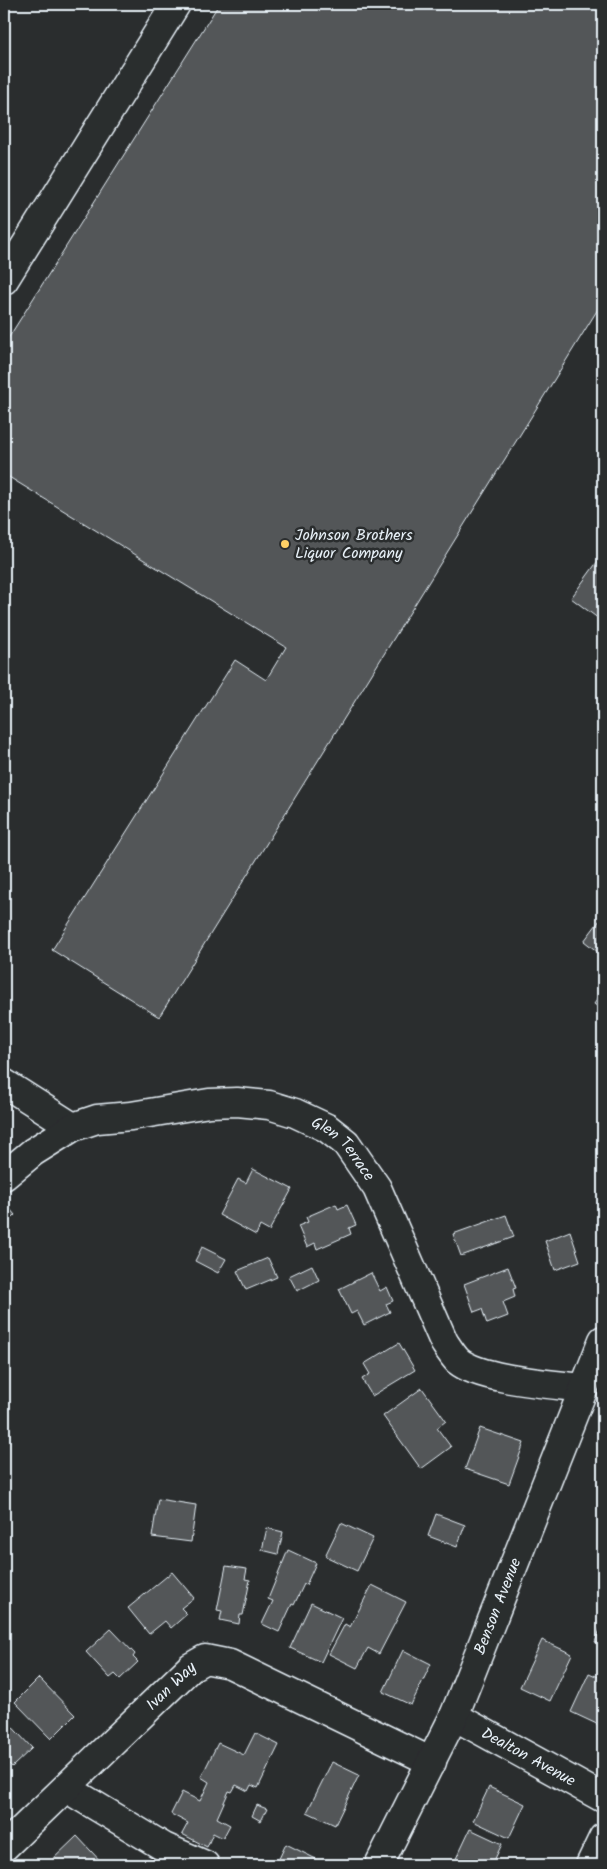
<svg xmlns="http://www.w3.org/2000/svg" width="607" height="1869" font-family="Kalam,sans-serif">
<style>
.building{fill:#535759;stroke:#e8f1f8}
.lines{fill:none;stroke-linecap:round;stroke-linejoin:round}
.minor-casing{stroke:#e8f1f8;stroke-width:31}
.minor{stroke:#2a2d2e;stroke-width:28}
.poi-dot{fill:#ffd166;stroke:#2a2d2e;stroke-width:2}
.labels{text-anchor:middle;dominant-baseline:central;stroke-width:5;stroke-linejoin:round;paint-order:stroke}
.poi-label{font-size:16px;fill:#e8f1f8;stroke:#2a2d2e;text-anchor:start}
.street-label{font-size:16px;fill:#e8f1f8;stroke:#2a2d2e}
</style>
<rect width="100%" height="100%" fill="#2a2d2e"/>
<filter id="ink" filterUnits="userSpaceOnUse"><feTurbulence type="fractalNoise" baseFrequency=".02" numOctaves="2"/><feDisplacementMap in="SourceGraphic" scale="10" xChannelSelector="R" yChannelSelector="G"/><feConvolveMatrix kernelMatrix="1 2 1 2 8 2 1 2 1" color-interpolation-filters="sRGB"/></filter>
<g filter="url(#ink)">
<g class="building">
<polygon points="219,4 263,4 269,8 272,4 603,4 603,301 159,1017 52,950 235,660 266,680 286,647 4,474 4,345"/>
<polygon points="603,554 603,622 571,598"/>
<polygon points="603,916 603,956 584,941"/>
<polygon points="603,991 603,1010 594,1004"/>
<polygon points="253,1169 292,1189 269,1231 260,1226 256,1235 219,1215 238,1179 246,1183"/>
<polygon points="4,1202 15,1215 4,1225"/>
<polygon points="336,1204 338,1209 347,1205 356,1225 349,1228 351,1234 317,1249 315,1243 307,1247 298,1226 308,1222 306,1217"/>
<polygon points="506,1215 514,1237 461,1256 453,1234"/>
<polygon points="570,1231 580,1261 555,1270 545,1241"/>
<polygon points="202,1247 226,1259 218,1273 195,1261"/>
<polygon points="268,1258 277,1277 246,1290 237,1271"/>
<polygon points="312,1265 319,1280 297,1291 289,1276"/>
<polygon points="508,1267 516,1288 513,1289 515,1297 503,1302 508,1316 487,1324 482,1309 474,1312 464,1284"/>
<polygon points="371,1273 380,1291 387,1287 393,1301 386,1304 390,1312 364,1325 357,1311 351,1314 339,1289"/>
<polygon points="399,1343 415,1370 372,1396 362,1379 370,1374 364,1364"/>
<polygon points="422,1388 446,1421 437,1428 451,1447 421,1469 383,1416"/>
<polygon points="480,1428 524,1443 509,1484 465,1469"/>
<polygon points="158,1499 196,1505 191,1542 152,1537"/>
<polygon points="436,1514 465,1525 457,1547 428,1536"/>
<polygon points="341,1523 373,1538 357,1571 325,1556"/>
<polygon points="267,1528 283,1532 278,1554 262,1550"/>
<polygon points="288,1550 316,1563 306,1585 304,1584 294,1605 292,1604 279,1632 262,1624 273,1601 268,1599"/>
<polygon points="226,1566 247,1569 245,1579 250,1580 243,1615 240,1615 239,1624 220,1620 222,1611 217,1610"/>
<polygon points="172,1572 194,1598 181,1608 187,1614 171,1628 165,1621 149,1634 128,1608"/>
<polygon points="372,1585 406,1602 379,1654 368,1648 357,1668 329,1654 345,1624 350,1627"/>
<polygon points="311,1603 342,1618 321,1662 290,1648"/>
<polygon points="603,1622 603,1645 595,1642"/>
<polygon points="111,1629 135,1654 133,1657 138,1662 120,1679 115,1674 110,1678 86,1652"/>
<polygon points="542,1640 572,1654 550,1701 520,1687"/>
<polygon points="403,1650 431,1664 411,1705 383,1692"/>
<polygon points="589,1673 603,1679 603,1722 601,1726 571,1712"/>
<polygon points="39,1678 75,1715 51,1739 15,1702"/>
<polygon points="4,1718 32,1748 12,1767 4,1759"/>
<polygon points="255,1733 279,1745 258,1788 251,1785 248,1791 236,1785 232,1792 229,1791 217,1818 230,1825 223,1838 213,1833 207,1847 182,1834 188,1823 171,1814 182,1792 200,1801 209,1782 201,1777 218,1743 244,1755"/>
<polygon points="332,1762 359,1775 335,1825 307,1812"/>
<polygon points="489,1787 525,1804 509,1838 473,1821"/>
<polygon points="257,1805 267,1809 261,1821 252,1816"/>
<polygon points="470,1829 502,1844 492,1865 453,1865"/>
<polygon points="77,1836 104,1865 51,1865 49,1863"/>
<polygon points="286,1844 316,1859 313,1865 276,1865"/>
</g>
<g class="lines">
<g class="minor-casing">
<g id="minor">
<polyline points="4,280 176,4"/>
<polyline points="4,1083 73,1127"/>
<path id="s1" d="M4,1176l29,-24 40,-25 24,-8 34,-3 78,-13 28,-1 32,3 26,8 32,15 19,15 31,45 67,154c4,6 9,14 14,19 23,19 95,23 126,27"/>
<path id="s2" d="M454,1716l149,82"/>
<polyline points="66,1788 164,1847 205,1865"/>
<path id="s3" d="M4,1847l187,-180 14,-8 25,5 202,98"/>
<path id="s4" d="M379,1865l75,-149 149,-376"/>
<polyline points="590,1865 603,1838"/>
</g>
</g>
<use href="#minor" class="minor"/>
</g>
</g>
<circle class="poi-dot" cx="285" cy="544" r="5"/>
<g class="labels">
<g class="poi-label">
<text x="295" y="535">Johnson Brothers<tspan x="295" dy="18">Liquor Company</tspan></text>
</g>
<g class="street-label">
<text stroke="none"><textPath href="#s1" startOffset="372">Glen Terrace</textPath></text>
<text stroke="none"><textPath href="#s4" startOffset="285">Benson Avenue</textPath></text>
<text stroke="none"><textPath href="#s3" startOffset="232">Ivan Way</textPath></text>
<text stroke="none"><textPath href="#s2" startOffset="85">Dealton Avenue</textPath></text>
</g>
</g>
<rect width="607" height="1869" fill="none" stroke="#2a2d2e" stroke-width="20"/>
<rect x="10" y="10" width="587" height="1849" fill="none" stroke="#e8f1f8" stroke-width="2" filter="url(#ink)"/>
</svg>
